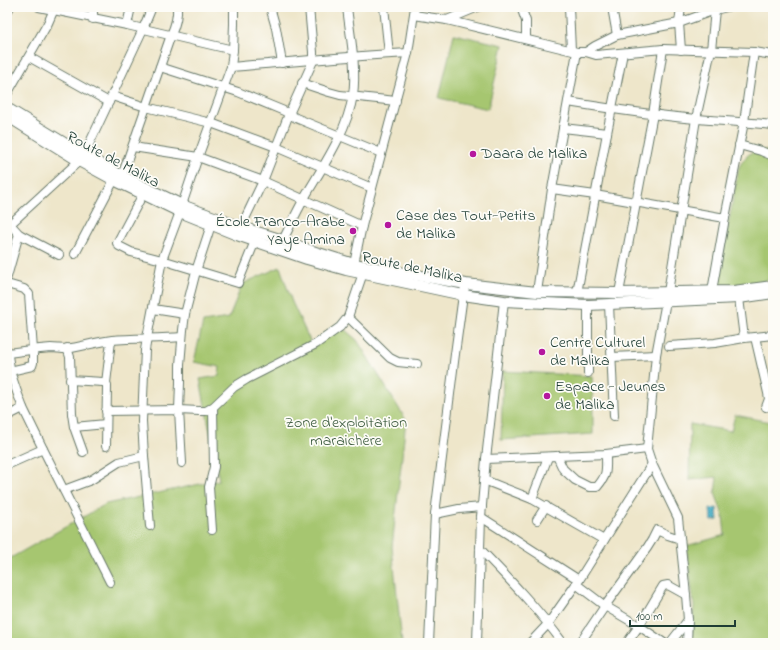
<svg xmlns="http://www.w3.org/2000/svg" width="780" height="650" font-family="'Indie Flower',sans-serif">
<style>
.green{fill:#a6c66f;stroke:#628252}
.water{fill:#41a9c1;stroke:#30737a}
.lines{fill:none;stroke-linecap:round;stroke-linejoin:round}
.minor-casing{stroke:#677868;stroke-width:10}
.major-casing{stroke:#677868;stroke-width:12}
.minor{stroke:#fff;stroke-width:8}
.major{stroke:#fff;stroke-width:10}
.poi-dot{fill:#b5179e;stroke:#fdfcf7;stroke-width:1.5}
.labels{text-anchor:middle;dominant-baseline:central;stroke-width:3.5;stroke-linejoin:round;paint-order:stroke}
.poi-label{font-size:16px;fill:#1f3d34;stroke:#fdfcf7;text-anchor:start}
.street-label{font-size:16px;fill:#1f3d34;stroke:#fdfcf7}
.park-label{font-size:16px;fill:#415f43;stroke:#fdfcf7}
</style>
<rect width="100%" height="100%" fill="#fdfcf7"/>
<filter id="ink" filterUnits="userSpaceOnUse"><feTurbulence type="fractalNoise" baseFrequency=".025" numOctaves="2"/><feDisplacementMap in="SourceGraphic" scale="8" xChannelSelector="R" yChannelSelector="G"/><feConvolveMatrix kernelMatrix="1 2 1 2 8 2 1 2 1" color-interpolation-filters="sRGB"/></filter>
<filter id="wash" filterUnits="userSpaceOnUse"><feTurbulence type="fractalNoise" baseFrequency=".012" numOctaves="4" result="noise"/><feDisplacementMap in="SourceGraphic" scale="16" xChannelSelector="R" yChannelSelector="G"/><feGaussianBlur stdDeviation="0.9" result="paint"/><feColorMatrix in="noise" values="0 0 0 0 0 0 0 0 0 0 0 0 0 0 0 0 0 1.4 0 .05"/><feComposite in="paint" operator="in"/></filter>
<g filter="url(#wash)">
<rect width="100%" height="100%" fill="#eee6ca"/>
<g class="green">
<polygon points="454,34 503,45 488,109 439,98"/>
<path d="M759,150l14,1v127c-16,6 -39,10 -56,7l22,-118c6,-10 9,-14 20,-17z"/>
<polygon points="280,267 292,302 311,343 338,324 357,340 406,420 392,547 402,643 7,643 7,560 106,504 219,480 200,379 219,376 220,367 194,362 203,322 229,318 242,284"/>
<polygon points="503,371 592,376 593,417 593,434 501,440"/>
<polygon points="735,415 771,422 769,441 773,440 773,569 766,573 773,582 773,643 690,643 694,606 686,546 725,535 723,515 715,493 717,477 689,480 690,424 731,431"/>
</g>
<polygon class="water" points="717,508 718,520 711,521 710,509"/>
</g>
<g filter="url(#ink)">
<g class="lines">
<g class="minor-casing">
<g id="minor">
<polyline points="39,7 127,25 233,50"/>
<polyline points="270,7 276,28 282,63"/>
<polyline points="384,7 389,54"/>
<polyline points="521,7 526,21 526,39"/>
<polyline points="569,7 571,50"/>
<polyline points="612,7 617,35"/>
<polyline points="681,7 679,23 715,10 727,7"/>
<polyline points="7,12 10,7"/>
<polyline points="414,15 447,20 577,52 586,52 596,55 663,49 754,52 773,55"/>
<polyline points="93,19 93,7"/>
<polyline points="447,20 478,7"/>
<polyline points="127,25 131,7"/>
<polyline points="586,52 595,46 617,35 679,23 681,50"/>
<polyline points="29,57 109,102"/>
<polyline points="160,67 238,92 284,111 296,118 381,153"/>
<path d="M231,67c59,-5 118,-11 177,-14"/>
<polyline points="302,83 329,92 340,95 396,101"/>
<polyline points="7,94 48,23 55,7"/>
<polyline points="112,96 146,107 211,123 276,147 348,178 372,188"/>
<path d="M568,102c43,7 85,13 128,17 26,2 51,3 77,6"/>
<polyline points="563,128 607,133"/>
<polyline points="739,145 761,151 773,156"/>
<polyline points="133,147 198,157 263,181 362,226"/>
<polyline points="84,155 143,29 152,7"/>
<path d="M122,176l49,-141c4,-9 7,-18 6,-28"/>
<polyline points="552,189 595,195 725,218"/>
<polyline points="143,194 117,243 119,246 131,252 162,260 238,283 255,241"/>
<polyline points="182,205 198,157 231,67 233,50 234,24 234,7"/>
<polyline points="10,224 19,234 59,255"/>
<polyline points="7,227 79,161"/>
<polyline points="241,227 263,181 289,114 313,61 313,52 309,7"/>
<path d="M283,240c7,-14 14,-29 22,-43 18,-31 42,-65 48,-102 4,-28 -3,-60 -6,-88"/>
<polyline points="75,254 114,180"/>
<polyline points="354,264 362,226 408,53 415,7"/>
<polyline points="7,277 19,234"/>
<polyline points="7,284 24,289 29,294 33,350 33,363 32,366 10,371"/>
<polyline points="712,291 725,218 744,122 754,52"/>
<polyline points="537,292 552,189 577,52"/>
<polyline points="668,292 696,119 711,50 715,10"/>
<polyline points="577,293 607,133 623,53"/>
<polyline points="619,293 653,114 663,49"/>
<polyline points="739,298 744,338"/>
<polyline points="666,301 656,355 647,449 652,464 678,518 686,595 688,620 687,643"/>
<polyline points="609,304 614,416"/>
<polyline points="588,305 588,373"/>
<polyline points="153,309 185,314"/>
<polyline points="348,317 390,358 398,362 417,364"/>
<polyline points="755,337 768,393 769,399 766,407"/>
<polyline points="669,346 715,343 744,338 773,335"/>
<polyline points="67,348 70,357 72,414 74,427 83,452"/>
<polyline points="7,350 11,374 17,392 23,408 43,449 110,582"/>
<path d="M8,353c14,-2 28,-4 43,-5 5,0 10,1 15,1 15,-2 30,-7 46,-9 23,-2 47,-1 70,-3"/>
<polyline points="612,357 656,355"/>
<polyline points="70,380 103,382 106,383"/>
<polyline points="106,411 179,410 199,411 206,411 213,407 234,387 247,379 316,344 340,327 348,317 363,273"/>
<polyline points="7,416 23,408"/>
<polyline points="74,427 106,424"/>
<polyline points="106,446 107,388 107,385 106,383 111,341"/>
<path d="M557,456l6,13 12,11 14,7h8c11,-13 9,-16 9,-33"/>
<polyline points="486,459 606,454 647,449"/>
<polyline points="182,463 179,410 180,383 180,365 183,330 185,314 196,271 211,225"/>
<polyline points="7,465 43,449"/>
<polyline points="484,480 532,499 604,540"/>
<polyline points="64,490 91,480 119,462 144,456"/>
<polyline points="532,499 548,457"/>
<polyline points="435,514 459,509 482,507"/>
<polyline points="481,517 579,580"/>
<polyline points="537,520 546,506"/>
<polyline points="150,526 144,456 142,421 145,350 147,338 162,260 180,212"/>
<polyline points="212,530 209,487 214,467 213,407"/>
<path d="M480,549c29,30 58,60 83,94"/>
<polyline points="576,584 605,606 639,626 664,643"/>
<polyline points="429,643 435,514 455,354 463,295 466,284"/>
<polyline points="477,643 481,517 486,459 504,301"/>
<polyline points="530,643 548,624 579,580 652,464"/>
<polyline points="580,643 605,606 647,548 652,540 657,530 668,535 680,539"/>
<polyline points="627,643 639,626 663,586 668,585 686,595"/>
<polyline points="670,643 688,620"/>
</g>
</g>
<g class="major-casing">
<g id="major">
<polyline points="7,108 84,155 122,176 182,205 241,227 283,240 309,250 354,264 466,284 537,292 619,293 733,291 773,286"/>
<polyline points="7,116 79,161 114,180 180,212 237,235 307,259 346,270 463,295 504,301 588,305 739,298 773,293"/>
</g>
</g>
<use href="#minor" class="minor"/>
<use href="#major" class="major"/>
</g>
</g>
<g class="poi-dot">
<circle cx="473" cy="154" r="4"/>
<circle cx="388" cy="225" r="4"/>
<circle cx="353" cy="231" r="4"/>
<circle cx="542" cy="352" r="4"/>
<circle cx="547" cy="396" r="4"/>
</g>
<g class="labels">
<g class="poi-label">
<text x="481" y="154">Daara de Malika</text>
<text x="396" y="216">Case des Tout-Petits<tspan x="396" dy="18">de Malika</tspan></text>
<text x="345" y="222" text-anchor="end">École Franco-Arabe<tspan x="345" dy="18">Yaye Amina</tspan></text>
<text x="550" y="343">Centre Culturel<tspan x="550" dy="18">de Malika</tspan></text>
<text x="555" y="387">Espace - Jeunes<tspan x="555" dy="18">de Malika</tspan></text>
</g>
<g class="street-label">
<text transform="translate(113 160) rotate(28)">Route de Malika</text>
<text transform="translate(412 268) rotate(12)">Route de Malika</text>
</g>
<g class="park-label">
<text x="346" y="423">Zone d'exploitation<tspan x="346" dy="18">maraichère</tspan></text>
</g>
</g>
<rect width="780" height="650" fill="none" stroke="#fdfcf7" stroke-width="24"/>
<path d="M630 620v6h105v-6" fill="none" stroke="#1f3d34" stroke-width="2"/>
<text x="636" y="620" font-size="12" fill="#1f3d34" stroke="#fdfcf7" stroke-width="3" paint-order="stroke">100 m</text>
</svg>
